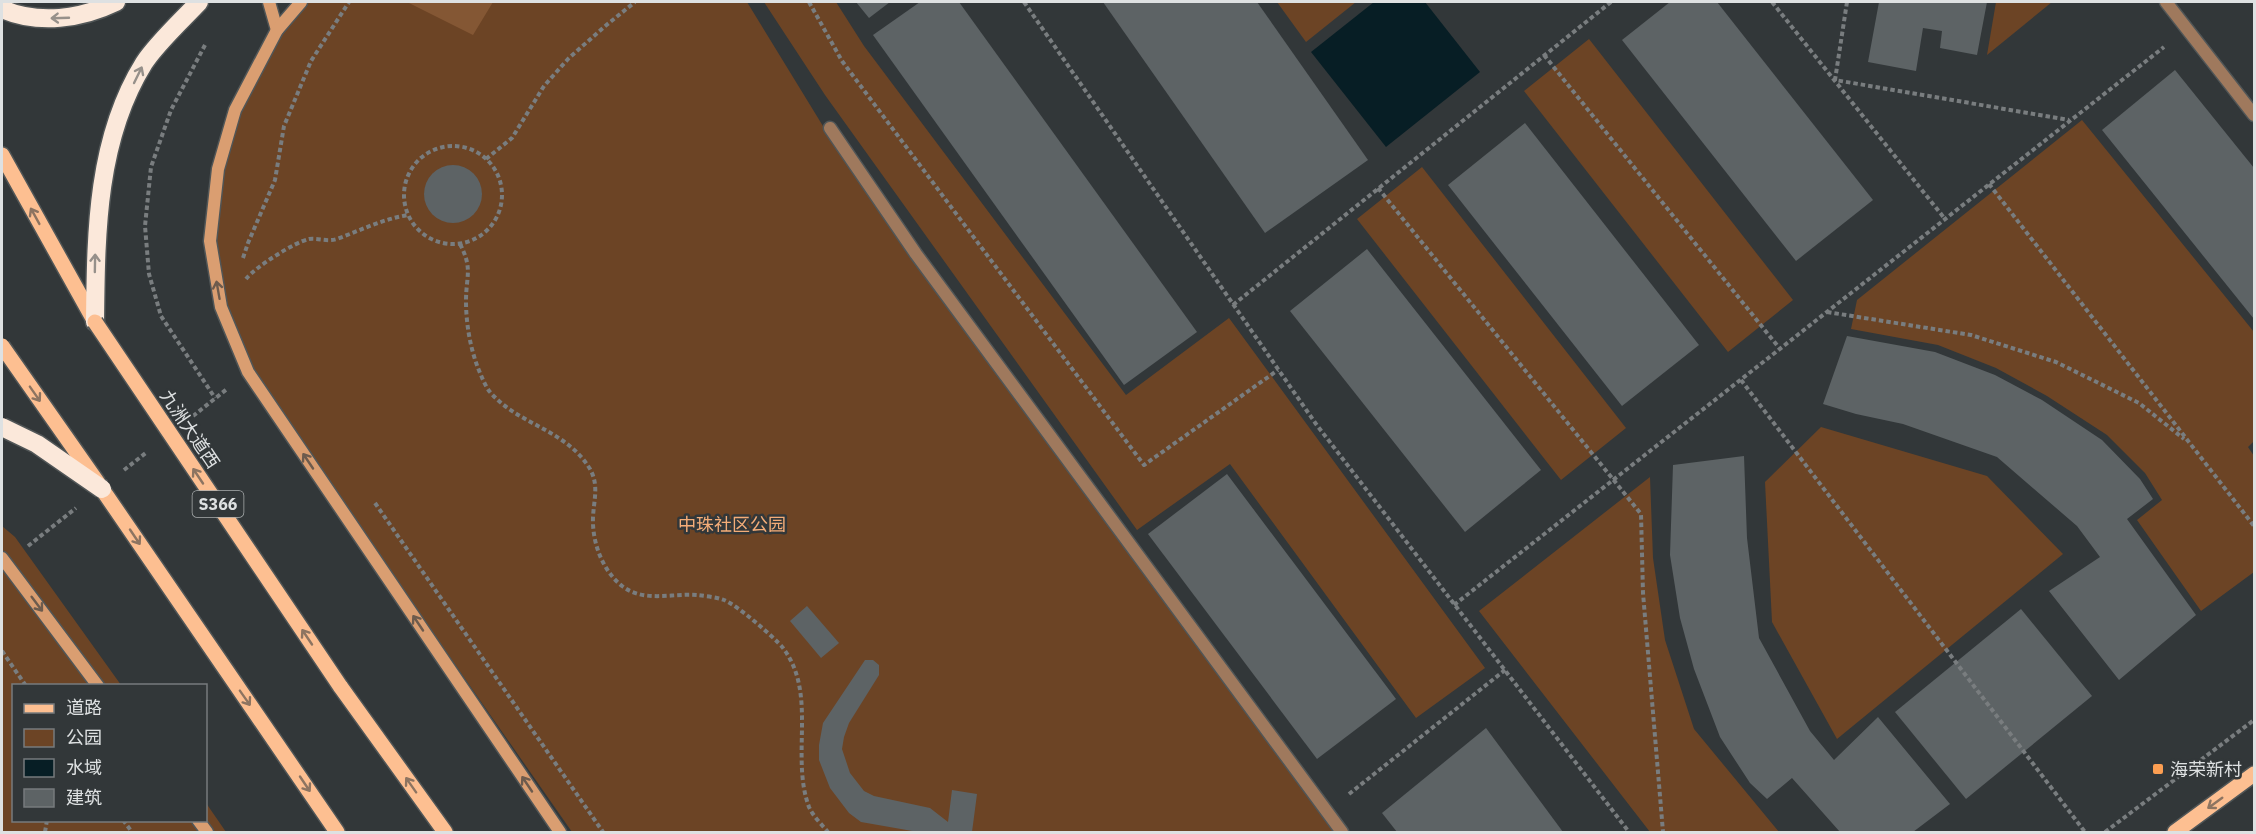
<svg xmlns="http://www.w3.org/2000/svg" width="2256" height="834" font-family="'IBM Plex Sans','Noto Sans SC',sans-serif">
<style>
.green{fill:#6c4425}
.forest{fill:#845734}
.water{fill:#071e25}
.building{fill:#5d6365}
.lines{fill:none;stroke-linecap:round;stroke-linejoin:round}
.lane-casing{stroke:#515657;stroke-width:15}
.secondary-casing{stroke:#515657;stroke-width:15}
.primary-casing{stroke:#515657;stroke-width:18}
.highway-casing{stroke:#515657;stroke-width:21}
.path{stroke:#797d7f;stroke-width:4;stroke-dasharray:4.5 3;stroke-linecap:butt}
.lane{stroke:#9f795d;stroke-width:12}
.secondary{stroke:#da9e71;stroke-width:12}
.primary{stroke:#fdbf91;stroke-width:15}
.highway{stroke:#fbe8da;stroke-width:18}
.primary-bridge-casing{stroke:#515657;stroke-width:18;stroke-linecap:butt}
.highway-bridge-casing{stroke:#515657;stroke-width:21;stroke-linecap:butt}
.primary-bridge{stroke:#fdbf91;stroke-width:15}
.highway-bridge{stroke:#fbe8da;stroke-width:18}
.oneway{stroke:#96908a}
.oneway2{stroke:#8d7461}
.oneway3{stroke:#6d5b4d}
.poi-dot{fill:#fc9e52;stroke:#323739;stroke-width:2}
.labels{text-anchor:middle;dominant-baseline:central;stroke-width:5;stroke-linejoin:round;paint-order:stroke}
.shield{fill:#323739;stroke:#aaaeaf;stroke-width:1.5}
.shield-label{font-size:16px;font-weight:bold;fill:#dee1e2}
.street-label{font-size:18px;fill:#dee1e2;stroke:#323739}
.park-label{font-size:18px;fill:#f4ad78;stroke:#323739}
.poi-label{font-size:18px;fill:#dee1e2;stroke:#323739;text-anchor:start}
</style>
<rect width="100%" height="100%" fill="#323739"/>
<g class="green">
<polygon points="306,2 747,2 826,131 1338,832 572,832 251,372 224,306 212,241 220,171 237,111 279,31"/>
<polygon points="764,2 836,2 864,46 1126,395 1229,318 1485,668 1416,718 1230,464 1137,530 825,95"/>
<polygon points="1277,2 1356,2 1306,42"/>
<polygon points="1996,2 2052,2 1987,55"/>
<polygon points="1589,39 1793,300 1728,352 1524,91"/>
<polygon points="2082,120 2254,332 2254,441 2248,447 2254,456 2254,572 2201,611 2137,520 2162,500 2145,473 2107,435 2047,396 1996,368 1938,345 1851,329 1857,300"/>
<polygon points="1422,167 1626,428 1561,480 1357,219"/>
<polygon points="1821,427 1987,476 2063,554 1837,739 1772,622 1765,482"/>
<polygon points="1650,477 1653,558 1665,640 1694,729 1779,832 1650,832 1479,611"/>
<polygon points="2,526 15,537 121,685 14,686 14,820 206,820 206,803 226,832 2,832"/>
</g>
<polygon class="forest" points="407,2 493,2 473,35"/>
<polygon class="water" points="1374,2 1425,2 1480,72 1386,147 1311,52"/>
<g class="building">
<polygon points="856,2 890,2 869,18"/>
<polygon points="920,2 959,2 1197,332 1124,385 873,35"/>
<polygon points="1103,2 1257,2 1368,160 1265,233"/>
<polygon points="1670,2 1717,2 1873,200 1796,261 1622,40"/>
<polygon points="1879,2 1987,2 1977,55 1940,48 1942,31 1923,28 1916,71 1868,62"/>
<polygon points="2175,70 2254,168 2254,319 2102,130"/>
<polygon points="1525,123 1699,345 1622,406 1448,185"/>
<circle cx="453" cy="194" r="29"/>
<polygon points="1367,249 1541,470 1465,532 1290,311"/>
<polygon points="1847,336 1935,352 1995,375 2042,400 2102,440 2140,479 2153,499 2127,519 2196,615 2119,680 2049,591 2100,557 2077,526 1997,457 1903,424 1856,414 1823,404"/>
<polygon points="1744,456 1747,538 1759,638 1810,731 1834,760 1878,717 1950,804 1913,832 1840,832 1792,778 1767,799 1750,783 1720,737 1694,669 1680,618 1670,555 1673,465"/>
<polygon points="1227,474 1396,699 1317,759 1148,534"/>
<polygon points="807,606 839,643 821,658 790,621"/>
<polygon points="2021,609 2092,696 1966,799 1895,712"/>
<polygon points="865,660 873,660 879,665 879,675 849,723 844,737 842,749 850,773 864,791 874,796 930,808 948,822 952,790 977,794 972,832 918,832 861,822 849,813 830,788 819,760 819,745 823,723"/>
<polygon points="1486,728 1563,832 1397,832 1382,813"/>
</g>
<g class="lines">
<g class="lane-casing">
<g id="lane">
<polyline points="2166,2 2254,115"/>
<polyline points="830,128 916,254 1342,832"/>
</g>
</g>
<g class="secondary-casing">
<g id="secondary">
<polyline points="269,2 277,30"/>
<polyline points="301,2 277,30 235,110 218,169 210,241 221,307 248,372 560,832"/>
<polyline points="2,558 98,686"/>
<polyline points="198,820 207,832"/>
</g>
</g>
<g class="primary-casing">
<g id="primary">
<polyline points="2,155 95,322"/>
<polyline points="102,489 337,832"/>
<polyline points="340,686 445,832"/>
<polyline points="2175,832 2254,774"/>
</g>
</g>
<g class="highway-casing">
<g id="highway">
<path d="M2,9c37,16 79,10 114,-7"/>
<path d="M95,322c1,-87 1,-182 49,-259 12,-19 39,-44 55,-61"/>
</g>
</g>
<g class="path">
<polyline points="809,2 842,61 1144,465 1278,370"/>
<polyline points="1024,2 1316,424 1629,832"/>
<polyline points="1772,2 1945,219"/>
<polyline points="1847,2 1835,80 2069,120"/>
<polyline points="205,45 171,110 151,167 145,226 149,274 161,316 215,398"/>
<polyline points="1544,55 1780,349"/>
<circle cx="453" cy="195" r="49"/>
<polyline points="486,159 512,138 544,86 568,59 604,27 635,2"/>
<polyline points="1989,184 2254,526"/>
<polyline points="1378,188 1641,514 1643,593 1663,832"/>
<path d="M460,244c13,25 6,32 6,57 0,22 4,46 12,67 3,7 7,18 12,24 28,33 76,37 100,77 9,16 4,30 3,48 -1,25 9,53 29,69 22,17 50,7 75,9 8,1 19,2 27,5 13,5 50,37 59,48 35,46 7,108 26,159 4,9 13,18 19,25"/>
<polyline points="243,258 248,243 275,180 284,126 311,61 349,2"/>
<path d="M246,279c9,-12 49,-37 63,-40 10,-1 18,3 28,0 24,-9 46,-20 71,-24"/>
<polyline points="1233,305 1611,2"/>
<polyline points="1827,312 1971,335 2056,362 2139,403 2184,439"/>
<polyline points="1741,380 2085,832"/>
<polyline points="193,416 227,389"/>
<polyline points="124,470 147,452"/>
<polyline points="375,503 603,832"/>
<polyline points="28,546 76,508"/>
<polyline points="1454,605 2164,47"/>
<polyline points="2,651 26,686"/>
<polyline points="1349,794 1505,670"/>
<polyline points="123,820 132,832"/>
<polyline points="45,832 47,820"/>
<polyline points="2105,832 2254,720"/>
</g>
<use href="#lane" class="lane"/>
<use href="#secondary" class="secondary"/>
<use href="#primary" class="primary"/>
<use href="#highway" class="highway"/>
<g class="primary-bridge-casing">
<g id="primary-bridge">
<polyline points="95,322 340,686"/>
<polyline points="2,346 98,483"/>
</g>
</g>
<g class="highway-bridge-casing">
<polyline id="highway-bridge" points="2,427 37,444 102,489"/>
</g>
<use href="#primary-bridge" class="primary-bridge"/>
<use href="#highway-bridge" class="highway-bridge"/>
</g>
<defs><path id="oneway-shaft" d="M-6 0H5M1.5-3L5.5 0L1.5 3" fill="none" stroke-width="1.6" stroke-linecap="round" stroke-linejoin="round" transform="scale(1.5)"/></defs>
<g class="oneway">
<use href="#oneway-shaft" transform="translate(60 18) rotate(178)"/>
<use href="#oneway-shaft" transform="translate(138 75) rotate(-64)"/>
<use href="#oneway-shaft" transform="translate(95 263) rotate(-89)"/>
</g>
<g class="oneway2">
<use href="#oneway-shaft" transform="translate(35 216) rotate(-119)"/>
<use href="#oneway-shaft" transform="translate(35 394) rotate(55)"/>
<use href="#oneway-shaft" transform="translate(198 476) rotate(-124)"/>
<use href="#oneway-shaft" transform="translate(135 537) rotate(56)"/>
<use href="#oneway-shaft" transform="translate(307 637) rotate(-124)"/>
<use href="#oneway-shaft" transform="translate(245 698) rotate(55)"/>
<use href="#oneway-shaft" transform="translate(305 784) rotate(56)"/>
<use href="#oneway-shaft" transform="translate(411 785) rotate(-125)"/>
<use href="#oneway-shaft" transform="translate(2215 803) rotate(144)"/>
</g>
<g class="oneway3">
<use href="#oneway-shaft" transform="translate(218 290) rotate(-100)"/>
<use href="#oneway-shaft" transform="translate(308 461) rotate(-124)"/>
<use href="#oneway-shaft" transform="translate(37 604) rotate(53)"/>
<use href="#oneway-shaft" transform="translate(418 623) rotate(-124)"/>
<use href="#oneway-shaft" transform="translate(527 784) rotate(-124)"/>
</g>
<rect class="poi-dot" x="2152" y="763" width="12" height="12" rx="3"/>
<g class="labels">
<rect class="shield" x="192.5" y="491" width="51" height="26" rx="4.5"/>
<g class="shield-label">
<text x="218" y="504">S366</text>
</g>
<g class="street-label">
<text transform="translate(190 429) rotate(56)">九洲大道西</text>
</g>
<g class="park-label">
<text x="732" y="524">中珠社区公园</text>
</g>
<g class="poi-label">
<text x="2170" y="769">海荣新村</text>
</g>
</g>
<rect width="2256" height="834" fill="none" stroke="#dee1e2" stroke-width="6"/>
<rect x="12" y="684" width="195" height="138" fill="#323739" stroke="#777b7d" stroke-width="1.5"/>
<rect x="24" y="704" width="30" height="9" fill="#fdbf91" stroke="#777b7d" stroke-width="1.5"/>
<text x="66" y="714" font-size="18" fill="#dee1e2">道路</text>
<rect x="24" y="729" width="30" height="18" fill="#6c4425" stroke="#777b7d" stroke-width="1.5"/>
<text x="66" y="744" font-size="18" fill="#dee1e2">公园</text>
<rect x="24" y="759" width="30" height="18" fill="#071e25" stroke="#777b7d" stroke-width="1.5"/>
<text x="66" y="774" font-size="18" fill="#dee1e2">水域</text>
<rect x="24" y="789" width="30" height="18" fill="#5d6365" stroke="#777b7d" stroke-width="1.5"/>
<text x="66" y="804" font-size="18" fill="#dee1e2">建筑</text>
</svg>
